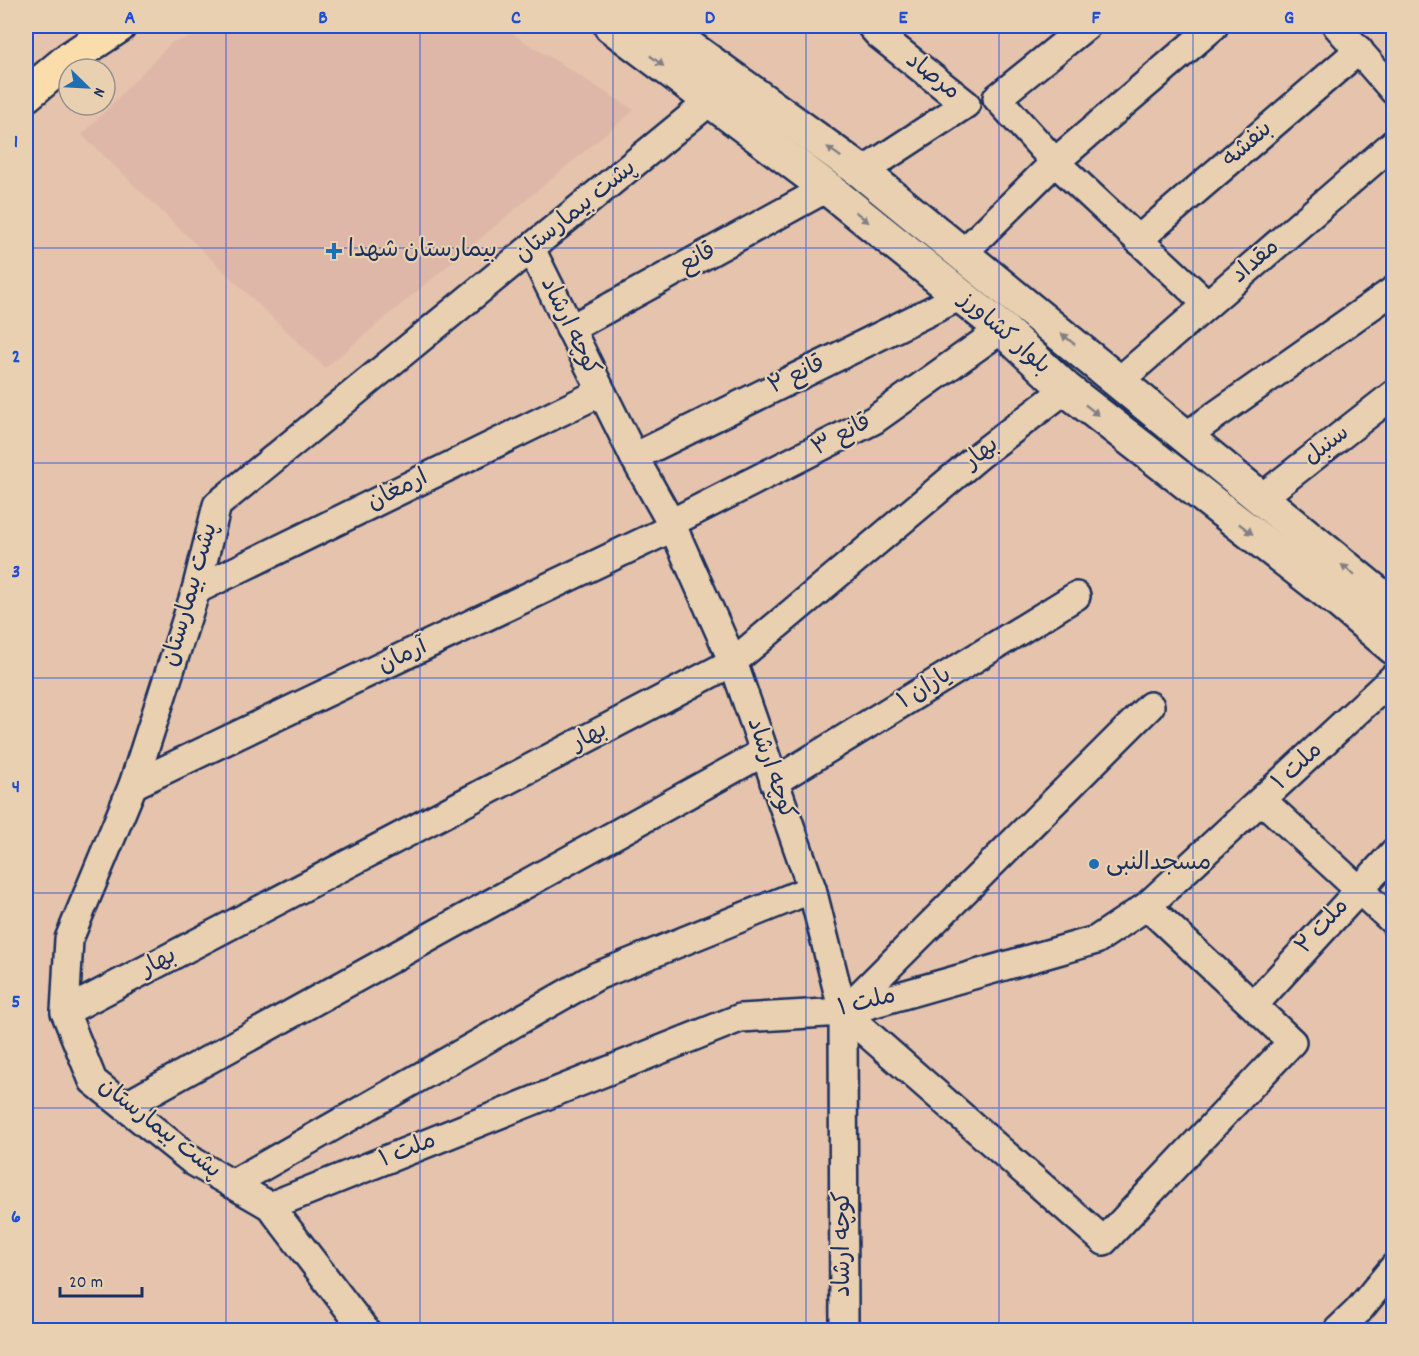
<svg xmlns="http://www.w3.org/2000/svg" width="1419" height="1356" font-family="Dekko,'Playpen Sans Arabic',sans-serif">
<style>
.built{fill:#dfb7a8}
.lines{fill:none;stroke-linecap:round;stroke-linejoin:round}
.street-casing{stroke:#1b2f5e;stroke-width:32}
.secondary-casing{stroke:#1b2f5e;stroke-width:38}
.primary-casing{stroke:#1b2f5e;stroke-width:38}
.street{stroke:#e8d0b0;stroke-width:27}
.secondary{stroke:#e8d0b0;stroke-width:33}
.primary{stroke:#faddab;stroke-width:33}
.oneway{fill:#828087}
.grid{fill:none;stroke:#1d4ed8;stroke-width:1.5;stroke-opacity:0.55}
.poi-dot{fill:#1f6fb2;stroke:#e8d0b0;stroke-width:2}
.labels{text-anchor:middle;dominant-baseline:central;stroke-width:4.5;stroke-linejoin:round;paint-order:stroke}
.street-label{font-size:24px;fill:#1b2f5e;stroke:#e8d0b0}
.poi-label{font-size:24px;fill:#1b2f5e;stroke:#e8d0b0;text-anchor:start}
.neatline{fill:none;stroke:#1d4ed8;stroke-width:2}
.grid-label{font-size:20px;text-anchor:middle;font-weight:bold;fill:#1d4ed8}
</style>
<rect width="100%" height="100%" fill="#e5c3ac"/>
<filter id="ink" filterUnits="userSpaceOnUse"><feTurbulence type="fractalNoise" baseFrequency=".0167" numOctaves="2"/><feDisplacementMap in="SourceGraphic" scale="12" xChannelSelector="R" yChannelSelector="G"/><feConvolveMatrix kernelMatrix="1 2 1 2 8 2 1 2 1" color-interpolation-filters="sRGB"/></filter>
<g filter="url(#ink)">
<polygon class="built" points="246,26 500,26 634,110 325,368 82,135 172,42"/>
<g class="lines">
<g class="street-casing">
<g id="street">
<polyline points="1086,26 997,98 1055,162 1207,304"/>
<polyline points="1337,26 1394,91"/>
<polyline points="862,172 966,104 879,35 871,26"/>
<polyline points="1138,240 1359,50"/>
<polyline points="531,249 634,457 671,523 733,662 812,889 843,1012 844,1330"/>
<polyline points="963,253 1055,162 1214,26"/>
<polyline points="570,329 827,188"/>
<polyline points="1119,381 1394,143"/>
<polyline points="1186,436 1394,290"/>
<polyline points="634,457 961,296"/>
<polyline points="1261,498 1394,394"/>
<polyline points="671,523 874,420 1002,329"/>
<polyline points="196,590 601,392"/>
<polyline points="774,782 1076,596"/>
<polyline points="133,785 672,528"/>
<polyline points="1263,801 1394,922"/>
<polyline points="1147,906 1292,1042 1104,1241 843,1012 1150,706"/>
<polyline points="1254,1005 1394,852"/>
<polyline points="65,1012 733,662 981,454 1066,389"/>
<polyline points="125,1106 764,752"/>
<polyline points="232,1184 597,976 812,889"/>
<polyline points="270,1206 740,1018 843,1012 1096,940 1147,906 1394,677"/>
<polyline points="365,1330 270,1206 194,1162 93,1081 65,1012 69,939 133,785 196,590 217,505 709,102"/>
<polyline points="1338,1330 1358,1311 1394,1267"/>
</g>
</g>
<g class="secondary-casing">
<g id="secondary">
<polyline points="611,26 827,188 1002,329 1066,389 1336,599 1394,648"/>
<polyline points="660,26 862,172 1394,607"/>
</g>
</g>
<g class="primary-casing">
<polyline id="primary" points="26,95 69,59 119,26"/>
</g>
<use href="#street" class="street"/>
<use href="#secondary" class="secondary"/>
<use href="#primary" class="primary"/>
</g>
<defs><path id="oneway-solid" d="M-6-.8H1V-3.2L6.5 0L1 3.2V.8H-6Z" transform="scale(1.5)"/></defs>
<g class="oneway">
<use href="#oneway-solid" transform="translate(657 61) rotate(38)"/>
<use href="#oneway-solid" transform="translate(834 152) rotate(-144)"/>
<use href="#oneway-solid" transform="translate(862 217) rotate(39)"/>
<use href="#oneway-solid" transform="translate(1068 339) rotate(-141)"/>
<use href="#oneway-solid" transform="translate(1092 410) rotate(38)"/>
<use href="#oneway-solid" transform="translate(1246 529) rotate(38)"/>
<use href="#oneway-solid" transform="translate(1348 570) rotate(-141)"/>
</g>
</g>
<path class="grid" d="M226,26v1304M420,26v1304M613,26v1304M806,26v1304M999,26v1304M1193,26v1304M26,248h1368M26,463h1368M26,678h1368M26,893h1368M26,1108h1368"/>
<g class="poi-dot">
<path d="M331 242h6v6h6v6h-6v6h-6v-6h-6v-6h6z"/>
<circle cx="1094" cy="864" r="6"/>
</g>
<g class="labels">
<g class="street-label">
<text transform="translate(932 77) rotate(38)">مرصاد</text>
<text transform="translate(1248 145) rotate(-41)">بنفشه</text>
<text transform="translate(576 212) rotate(-39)">پشت بیمارستان</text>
<text transform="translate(698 259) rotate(-29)">قانع</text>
<text transform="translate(1256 262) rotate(-41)">مقداد</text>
<text transform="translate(569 327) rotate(64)">کوچه ارشاد</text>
<text transform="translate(1004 334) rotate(41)">بلوار کشاورز</text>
<text transform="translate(797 376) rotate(-26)">قانع ۲</text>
<text transform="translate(842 436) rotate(-28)">قانع ۳</text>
<text transform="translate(1327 446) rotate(-38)">سنبل</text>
<text transform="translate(982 454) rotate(-39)">بهار</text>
<text transform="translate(398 491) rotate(-26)">ارمغان</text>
<text transform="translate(191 595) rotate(-74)">پشت بیمارستان</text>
<text transform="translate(403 657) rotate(-25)">آرمان</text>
<text transform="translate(925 689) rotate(-32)">یاران ۱</text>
<text transform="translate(590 737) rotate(-28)">بهار</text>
<text transform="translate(1298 767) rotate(-43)">ملت ۱</text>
<text transform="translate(770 769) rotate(71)">کوچه ارشاد</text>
<text transform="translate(1323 927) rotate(-48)">ملت ۲</text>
<text transform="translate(159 963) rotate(-28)">بهار</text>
<text transform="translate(867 1003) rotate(-14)">ملت ۱</text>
<text transform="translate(159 1129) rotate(38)">پشت بیمارستان</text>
<text transform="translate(408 1151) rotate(-22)">ملت ۱</text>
<text transform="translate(844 1244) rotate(-90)">کوچه ارشاد</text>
</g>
<g class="poi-label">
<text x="348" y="251">بیمارستان شهدا</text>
<text x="1106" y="864">مسجدالنبی</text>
</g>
</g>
<rect width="1419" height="1356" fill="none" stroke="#e8d0b0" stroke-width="66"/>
<g transform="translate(87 87) rotate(114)"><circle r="28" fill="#e8d0b0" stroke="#96908f" stroke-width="1.5"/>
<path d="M0-4.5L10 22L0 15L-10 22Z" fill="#1f6fb2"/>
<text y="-9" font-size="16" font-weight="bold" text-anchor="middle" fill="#1b2f5e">N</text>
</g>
<path d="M60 1287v9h82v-9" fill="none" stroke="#1b2f5e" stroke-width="3"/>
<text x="69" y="1287" font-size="18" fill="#1b2f5e" stroke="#e8d0b0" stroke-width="4.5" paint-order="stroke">20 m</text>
<rect x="33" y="33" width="1353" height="1290" class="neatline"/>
<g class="grid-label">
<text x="130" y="23">A</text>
<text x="323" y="23">B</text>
<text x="516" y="23">C</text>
<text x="710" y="23">D</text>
<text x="903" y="23">E</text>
<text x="1096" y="23">F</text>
<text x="1289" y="23">G</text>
<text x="16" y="147">1</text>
<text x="16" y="362">2</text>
<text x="16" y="577">3</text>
<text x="16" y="792">4</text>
<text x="16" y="1007">5</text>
<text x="16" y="1222">6</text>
</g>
</svg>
